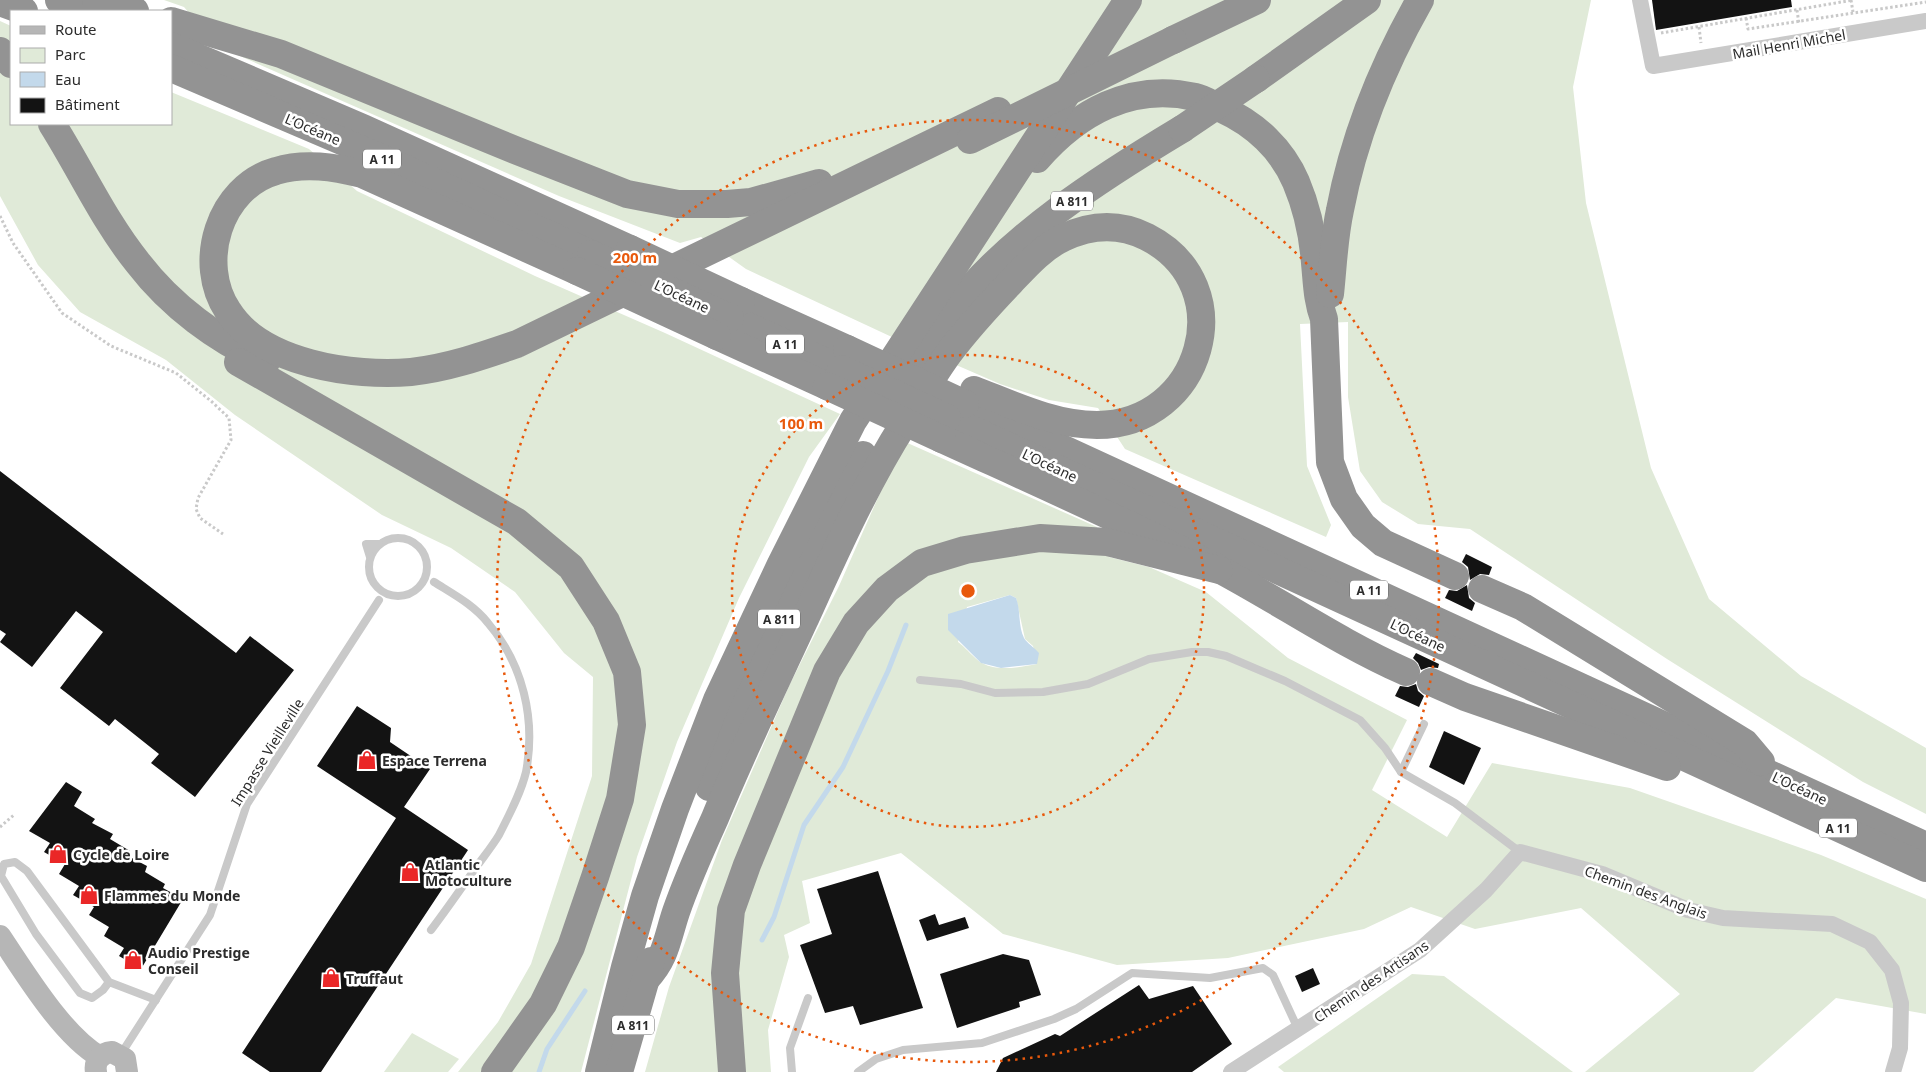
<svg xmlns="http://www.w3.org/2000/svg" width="1926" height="1072" font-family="'Noto Sans',sans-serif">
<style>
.green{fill:#e0ead8;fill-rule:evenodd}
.water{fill:#c3d9eb}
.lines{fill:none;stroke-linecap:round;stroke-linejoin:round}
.stream{stroke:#c3d9eb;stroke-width:5}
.building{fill:#131313}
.path{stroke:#c9c9c9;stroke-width:3;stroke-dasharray:2.5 2.5;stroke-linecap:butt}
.lane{stroke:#c9c9c9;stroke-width:8}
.street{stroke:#c9c9c9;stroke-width:16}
.secondary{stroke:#b6b6b6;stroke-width:22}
.highway{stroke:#939393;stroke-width:28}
.highway-bridge{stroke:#939393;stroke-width:28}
.ring{fill:none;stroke:#e8590c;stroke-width:2.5;stroke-dasharray:2.5 5}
.labels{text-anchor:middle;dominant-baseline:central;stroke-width:5;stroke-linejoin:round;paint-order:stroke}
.shield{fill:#fff;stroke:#6b6b6b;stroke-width:1}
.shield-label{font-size:12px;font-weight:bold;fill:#2c2c2c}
.street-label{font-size:14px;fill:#2c2c2c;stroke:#fff}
.poi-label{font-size:14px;font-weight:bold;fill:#2c2c2c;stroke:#fff;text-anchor:start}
.centre{fill:#e8590c;stroke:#fff;stroke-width:2.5}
.ring-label{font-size:15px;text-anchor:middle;font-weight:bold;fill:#e8590c;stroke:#fff;stroke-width:5;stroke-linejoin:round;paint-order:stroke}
</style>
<rect width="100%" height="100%" fill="#fff"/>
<g class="green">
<polygon points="164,0 1591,0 1573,87 1586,203 1651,468 1709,599 1801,676 1926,748 1926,814 1863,782 1667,659 1470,529 1418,524 1382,502 1360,471 1348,397 1348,322 1300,324 1307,466 1331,525 1326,537 1125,449 1098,408 1049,400 1000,384 894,338 746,269 701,237 680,243 559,196 217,46 184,7"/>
<polygon points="0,21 11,26 11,124 171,124 171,92 309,149 357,191 535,276 665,333 840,414 809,457 739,598 677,742 637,857 581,1072 458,1072 498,1022 531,964 592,776 593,677 564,653 515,592 451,548 382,515 235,415 166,360 80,312 38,265 0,196"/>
<path d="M903,441l194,86 12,30 40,10 57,25 82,66 119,62 -35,70 75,47 45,-74 138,25 191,67 105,44v115l-90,-16 -83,74h-168l95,-78 -99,-86 -106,21 -64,-22 -47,22 -136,29 -111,7 -114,-31 -102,-81 -99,28 8,42 -26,12 5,22 -21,73 3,42h-126l24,-85 53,-147 67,-154 50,-100zM1010,595l6,3 9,41 8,7 4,18c-17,3 -39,8 -55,-1 -5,-2 -17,-16 -24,-21l9,-35z"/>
<polygon points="1412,974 1444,976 1573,1072 1284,1072 1278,1067"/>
<polygon points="412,1033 459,1059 448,1072 384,1072"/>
</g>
<path class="water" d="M1010,595l6,3c5,13 2,28 8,40 3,5 11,10 15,15l-2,11 -36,4 -20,-5 -33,-33v-16z"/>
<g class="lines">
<g class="stream">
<polyline points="762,940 774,917 804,825 843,767 888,671 906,625"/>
<polyline points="539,1072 547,1049 585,991"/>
</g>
</g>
<g class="building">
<polygon points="1652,0 1791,0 1792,7 1656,30"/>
<polygon points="0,471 236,653 250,636 294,670 195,797 151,763 159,754 115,719 109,726 60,688 103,632 76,611 32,667 0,642 6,634 0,630"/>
<polygon points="1466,554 1492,567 1489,575 1480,574 1470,580 1468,567 1462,562"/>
<polygon points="1467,585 1469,598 1475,603 1472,611 1445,598 1449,590 1457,591"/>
<polygon points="1416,653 1439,664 1438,668 1429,667 1421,670 1418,663 1413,658"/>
<polygon points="1416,684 1418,691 1424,696 1419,707 1395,696 1400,686 1408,687"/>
<polygon points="357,706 391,728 390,742 430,769 404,807 468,850 321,1072 270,1072 242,1053 396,818 317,766"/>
<polygon points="1444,731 1481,748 1464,785 1429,767"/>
<polygon points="66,782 82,792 74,806 95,819 92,823 113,834 110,839 130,851 128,856 147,866 145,872 165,884 163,888 183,899 141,969 119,956 124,948 104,936 109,927 89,915 94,907 73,895 79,886 59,874 65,864 44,852 50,843 29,831"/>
<polygon points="878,871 923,1008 860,1025 853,1006 825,1013 800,945 832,934 817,889"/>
<polygon points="935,914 939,925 965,917 969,928 927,941 919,920"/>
<polygon points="1003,954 1029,960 1041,995 1019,1002 1020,1007 957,1028 940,974"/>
<polygon points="1313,968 1320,984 1302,992 1295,976"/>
<polygon points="1139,985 1149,999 1193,986 1232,1044 1192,1072 996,1072 1003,1058 1055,1034 1060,1036"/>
</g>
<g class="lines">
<g class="path">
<polyline points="1851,0 1853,12"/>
<polyline points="1797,10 1799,24"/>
<polyline points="1746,18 1748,29 1926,2"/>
<polyline points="1699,27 1701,43"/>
<polyline points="1661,33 1853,0"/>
<polyline points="0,216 13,243 62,313 111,346 176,373 211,401 229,418 231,440 198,498 196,509 200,518 223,534"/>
<polyline points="0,827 15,814"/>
</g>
<g class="lane">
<circle cx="398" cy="567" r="29"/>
<polyline points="370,557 366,544 379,544"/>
<polyline points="920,680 961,684 995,693 1043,692 1088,684 1149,659 1192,652 1208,652 1226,656 1285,681 1360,720 1385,748 1401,772"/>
<polyline points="1424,724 1401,772 1455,803 1520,852"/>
<path d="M431,930c16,-21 31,-43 46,-64 8,-11 16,-21 22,-31 10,-20 22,-42 27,-63 10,-53 -3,-108 -38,-149 -14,-18 -35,-29 -54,-41"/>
<polyline points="109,982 103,990 92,998 80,993 36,934 1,876 4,864 15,862 27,871 109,982 156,1000"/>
<polyline points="121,1054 210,915 247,804 379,600"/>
<polyline points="792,1072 790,1048 808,998"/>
<polyline points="858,1072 876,1059 903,1050 982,1043 1054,1019 1076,1009 1132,973 1210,978 1263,968 1273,975 1298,1029"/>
</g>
<g class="street">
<polyline points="1640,0 1653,66 1926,21"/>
<polyline points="1231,1072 1420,950 1486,890 1520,852 1602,874 1688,910 1723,918 1832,924 1870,942 1892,970 1901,1003 1900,1048 1893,1072"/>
</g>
<g class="secondary">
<path d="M0,936c25,37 62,99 100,121"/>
<path d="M96,1072c-2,-11 5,-19 16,-20l13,7 2,13"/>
</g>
<g class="highway">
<polyline points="59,0 86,11"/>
<polyline points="96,0 135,11"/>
<polyline points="0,2 24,11"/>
<polyline points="171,21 281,54 515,150 627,194 678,204 727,204 751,202 819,183"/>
<polyline points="1173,40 1257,0"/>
<polyline points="171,46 363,128 630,249"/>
<polyline points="0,51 11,64"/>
<polyline points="171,68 393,163 591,254"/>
<polyline points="1256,79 1367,0"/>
<path d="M52,124c29,46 52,97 86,139 33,43 79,77 128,99"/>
<path d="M1037,159c40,-46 94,-77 158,-62 9,2 18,8 27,12 33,15 60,40 74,73 11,26 17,54 19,81 2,20 2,37 9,56l6,143 14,37 19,27 20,17 72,33"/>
<path d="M577,271l-215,-97c-28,-7 -57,-12 -86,-3 -57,16 -80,92 -48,140 33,53 126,66 183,61 37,-4 71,-16 106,-28l481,-233"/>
<path d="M1330,294c3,-28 4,-57 10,-84 14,-74 43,-145 80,-210"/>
<polyline points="741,301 847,349"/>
<polyline points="730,318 841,369"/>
<polyline points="717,336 827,386"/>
<polyline points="238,362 517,522 571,567 606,621 627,672 632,725 620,799 595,877 571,947 543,1004 495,1072"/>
<path d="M896,399c18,-30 35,-60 55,-87 57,-75 151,-135 231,-183"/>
<polyline points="983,412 1926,846"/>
<polyline points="947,418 1926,868"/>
<path d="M942,439c92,42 185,83 275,129 64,34 123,75 189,104"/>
<polyline points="1482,589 1523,607 1745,743 1761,762"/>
<polyline points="1431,682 1465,697 1667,767"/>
<polyline points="709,787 785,606 863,455"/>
<path d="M646,979c20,-21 21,-40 30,-67 11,-32 25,-63 39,-94 27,-66 59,-132 89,-197 31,-68 61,-136 101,-199 14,-23 28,-47 44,-69 19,-25 40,-48 62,-71 15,-16 32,-35 52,-44 27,-13 56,-15 84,-1 96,49 55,188 -50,188 -43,0 -84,-20 -123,-35"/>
<polyline points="599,1072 625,967 645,896 675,809 717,700 781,564 853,421 1128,0"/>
<polyline points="619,1072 651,961"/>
<polyline points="732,1072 725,973 731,910 747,865 827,671 856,623 887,589 922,563 965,550 1040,538 1107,542 1219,570"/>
</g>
<g class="highway-bridge">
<polyline points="1182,129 1256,79"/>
<polyline points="970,140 1173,40"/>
<polyline points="630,249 741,301"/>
<polyline points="591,254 730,318"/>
<polyline points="577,271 717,336"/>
<polyline points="847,349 965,404"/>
<polyline points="841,369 947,418"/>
<polyline points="827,386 942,439"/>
</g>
</g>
<g class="ring">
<circle cx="968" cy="591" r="236"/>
<circle cx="968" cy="591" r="471"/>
</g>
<defs>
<g id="shop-bare" transform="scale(1.5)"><path d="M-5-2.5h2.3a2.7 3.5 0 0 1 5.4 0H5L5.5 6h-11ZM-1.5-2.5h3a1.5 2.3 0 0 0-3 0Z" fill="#ea2727" stroke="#fff" stroke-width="2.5" paint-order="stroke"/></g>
</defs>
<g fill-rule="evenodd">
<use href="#shop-bare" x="367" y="760"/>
<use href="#shop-bare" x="58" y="854"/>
<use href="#shop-bare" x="410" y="872"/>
<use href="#shop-bare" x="89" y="895"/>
<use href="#shop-bare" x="133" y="960"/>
<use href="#shop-bare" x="331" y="978"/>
</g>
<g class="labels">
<g class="shield">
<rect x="363" y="149.5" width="38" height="19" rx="4"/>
<rect x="1051" y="191.5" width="42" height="19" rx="4"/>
<rect x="766" y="334.5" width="38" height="19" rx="4"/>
<rect x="1350" y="580.5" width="38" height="19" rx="4"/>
<rect x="758" y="609.5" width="42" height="19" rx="4"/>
<rect x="1819" y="818.5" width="38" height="19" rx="4"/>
<rect x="612" y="1015.5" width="42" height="19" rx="4"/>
</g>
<g class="shield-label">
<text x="382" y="159">A 11</text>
<text x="1072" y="201">A 811</text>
<text x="785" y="344">A 11</text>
<text x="1369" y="590">A 11</text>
<text x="779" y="619">A 811</text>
<text x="1838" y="828">A 11</text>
<text x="633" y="1025">A 811</text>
</g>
<g class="street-label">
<text transform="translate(1789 44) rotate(-10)">Mail Henri Michel</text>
<text transform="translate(313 129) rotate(23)">L’Océane</text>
<text transform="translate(682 296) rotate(25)">L’Océane</text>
<text transform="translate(1050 465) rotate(25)">L’Océane</text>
<text transform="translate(1418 635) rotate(25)">L’Océane</text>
<text transform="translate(267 752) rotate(-58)">Impasse Vieilleville</text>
<text transform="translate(1800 788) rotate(25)">L’Océane</text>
<text transform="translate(1646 892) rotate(20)">Chemin des Anglais</text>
<text transform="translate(1371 981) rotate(-34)">Chemin des Artisans</text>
</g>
<g class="poi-label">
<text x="382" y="760">Espace Terrena</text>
<text x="73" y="854">Cycle de Loire</text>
<text x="425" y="864">Atlantic<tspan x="425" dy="16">Motoculture</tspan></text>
<text x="104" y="895">Flammes du Monde</text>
<text x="148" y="952">Audio Prestige<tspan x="148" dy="16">Conseil</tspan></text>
<text x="346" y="978">Truffaut</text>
</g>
</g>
<circle cx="968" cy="591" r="8" class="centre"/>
<g class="ring-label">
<text x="635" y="263">200 m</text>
<text x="801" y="429">100 m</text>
</g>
<rect x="10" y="10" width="162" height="115" fill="#ffffff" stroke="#ababab"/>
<rect x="20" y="26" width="25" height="8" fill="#b6b6b6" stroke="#ababab"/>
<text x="55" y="35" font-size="15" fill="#2c2c2c">Route</text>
<rect x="20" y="48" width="25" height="15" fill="#e0ead8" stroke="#ababab"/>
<text x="55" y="60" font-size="15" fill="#2c2c2c">Parc</text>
<rect x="20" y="72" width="25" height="15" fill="#c3d9eb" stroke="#ababab"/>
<text x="55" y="85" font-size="15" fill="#2c2c2c">Eau</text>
<rect x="20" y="98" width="25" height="15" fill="#131313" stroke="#ababab"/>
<text x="55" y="110" font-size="15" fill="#2c2c2c">Bâtiment</text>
</svg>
